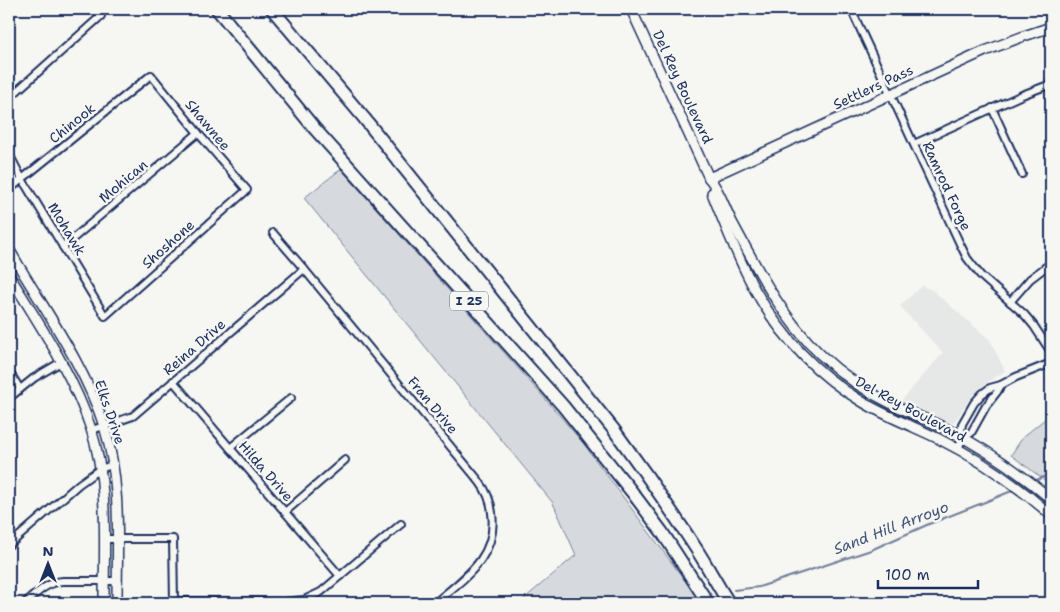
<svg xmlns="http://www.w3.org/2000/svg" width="1060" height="612" font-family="'Shantell Sans',sans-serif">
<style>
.built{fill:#e6e7e7}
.green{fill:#d6d9dd;stroke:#78849e}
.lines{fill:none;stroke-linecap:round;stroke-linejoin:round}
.stream{stroke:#717e99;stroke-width:2}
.street-casing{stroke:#1b2f5e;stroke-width:10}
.secondary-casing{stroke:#1b2f5e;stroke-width:12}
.highway-casing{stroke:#1b2f5e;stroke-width:15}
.street{stroke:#f6f6f2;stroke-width:6}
.secondary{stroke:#f6f6f2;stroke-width:9}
.highway{stroke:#f6f6f2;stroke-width:11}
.labels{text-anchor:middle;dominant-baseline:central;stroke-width:5;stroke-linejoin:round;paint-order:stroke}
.shield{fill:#f6f6f2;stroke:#5d6b8a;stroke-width:1}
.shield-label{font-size:12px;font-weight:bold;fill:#1b2f5e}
.street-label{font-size:14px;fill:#1b2f5e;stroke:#f6f6f2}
.water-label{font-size:15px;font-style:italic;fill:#46567b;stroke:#f6f6f2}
</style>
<rect width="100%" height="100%" fill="#f6f6f2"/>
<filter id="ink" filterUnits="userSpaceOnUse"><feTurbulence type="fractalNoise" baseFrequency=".02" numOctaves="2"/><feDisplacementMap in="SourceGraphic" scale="10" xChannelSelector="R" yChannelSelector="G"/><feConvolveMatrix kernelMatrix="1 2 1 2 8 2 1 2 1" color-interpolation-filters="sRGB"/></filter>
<g filter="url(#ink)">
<polygon class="built" points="922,286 932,290 990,340 1005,371 988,382 974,394 953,423 948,423 902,400 943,353 900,306"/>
<g class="green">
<polygon points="341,169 548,402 583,443 695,594 700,603 519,603 576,555 553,503 304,198"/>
<polygon points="1051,414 1051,485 1011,455 1023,437"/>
</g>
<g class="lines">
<g class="stream">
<polyline points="1034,481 1051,474"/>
<polyline points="734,590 759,587 871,550 929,524 985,502 1014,490"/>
</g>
<g class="street-casing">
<g id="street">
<polyline points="851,9 960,244 967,258 981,276 1024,314 1034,326 1051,352"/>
<polyline points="9,98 101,16 95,9"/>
<polyline points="992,108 1022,174"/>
<polyline points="914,144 1022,95 1051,84"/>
<polyline points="9,154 22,179 105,316 247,190 198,133 151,75 22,179 9,190"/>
<path d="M273,233l31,36 175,212c7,9 12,20 13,32 6,44 -28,65 -57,90"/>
<polyline points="63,247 198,133"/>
<polyline points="1010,302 1030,279 1051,263"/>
<polyline points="9,371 20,389"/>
<polyline points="173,381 230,448 340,576"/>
<polyline points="9,398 34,378 61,362"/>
<polyline points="92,430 133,416 304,269"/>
<polyline points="963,437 971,433 986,406 997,392 1001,385"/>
<polyline points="230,448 291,398"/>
<polyline points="958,449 963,437 961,431 962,424 974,403 982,394 990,388 1001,385 1016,377 1051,363"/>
<polyline points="285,512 345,460"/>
<polyline points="105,539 173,539 174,603"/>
<polyline points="9,545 79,484 100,469 112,465"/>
<polyline points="174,601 284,602 304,600 321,592 401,524"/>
<path d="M25,603c12,-10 22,-21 38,-22h54"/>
</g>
</g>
<g class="secondary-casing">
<g id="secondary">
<path d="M631,9l78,169c11,12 15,29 23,44 25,46 49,95 88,132 21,20 45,37 72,50 18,9 37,16 55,25 37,19 72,43 104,70"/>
<polyline points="709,178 985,51 1024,36 1051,27"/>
<path d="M712,193c13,32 26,66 43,97 25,45 61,84 106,111 24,15 52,25 78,38 40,20 78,46 112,76"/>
<path d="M9,249c33,58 74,112 95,177 18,57 13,118 13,177"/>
<path d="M9,275c30,49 64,99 82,154 18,55 13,117 13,174"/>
</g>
</g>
<g class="highway-casing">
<g id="highway">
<polyline points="217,9 315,129 563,406 632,492 662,532 708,603"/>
<path d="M272,9l92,109 250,312c28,38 55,77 81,117 12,18 22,38 34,56"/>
</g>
</g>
<use href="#street" class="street"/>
<use href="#secondary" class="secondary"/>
<use href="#highway" class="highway"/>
</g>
</g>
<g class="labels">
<rect class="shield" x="450" y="291.5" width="38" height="19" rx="4"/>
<g class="shield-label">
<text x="469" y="301">I 25</text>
</g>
<g class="street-label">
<text transform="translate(683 87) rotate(65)">Del Rey Boulevard</text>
<text transform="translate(873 87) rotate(-25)">Settlers Pass</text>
<text transform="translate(72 123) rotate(-39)">Chinook</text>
<text transform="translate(208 125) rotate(50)">Shawnee</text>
<text transform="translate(123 181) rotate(-40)">Mohican</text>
<text transform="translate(947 186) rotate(65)">Ramrod Forge</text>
<text transform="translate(67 229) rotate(59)">Mohawk</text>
<text transform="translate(168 244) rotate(-42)">Shoshone</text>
<text transform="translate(194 347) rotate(-41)">Reina Drive</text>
<text transform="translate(433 405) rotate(50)">Fran Drive</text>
<text transform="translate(911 409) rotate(28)">Del Rey Boulevard</text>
<text transform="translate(110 412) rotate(71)">Elks Drive</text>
<text transform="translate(266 471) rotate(49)">Hilda Drive</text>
</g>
<g class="water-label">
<text transform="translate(891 528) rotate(-21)">Sand Hill Arroyo</text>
</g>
</g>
<rect width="1060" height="612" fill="none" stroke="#f6f6f2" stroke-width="30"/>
<rect x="15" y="15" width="1030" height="582" fill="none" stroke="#1b2f5e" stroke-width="2" filter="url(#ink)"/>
<g transform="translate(48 564)" stroke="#f6f6f2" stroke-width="4" paint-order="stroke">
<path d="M0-4L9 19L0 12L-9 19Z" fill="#1b2f5e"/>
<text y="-8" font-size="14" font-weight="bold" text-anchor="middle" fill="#1b2f5e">N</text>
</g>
<path d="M878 580v8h100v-8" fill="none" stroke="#1b2f5e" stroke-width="2.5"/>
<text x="885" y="580" font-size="15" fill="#1b2f5e" stroke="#f6f6f2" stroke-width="4" paint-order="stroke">100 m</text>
</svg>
